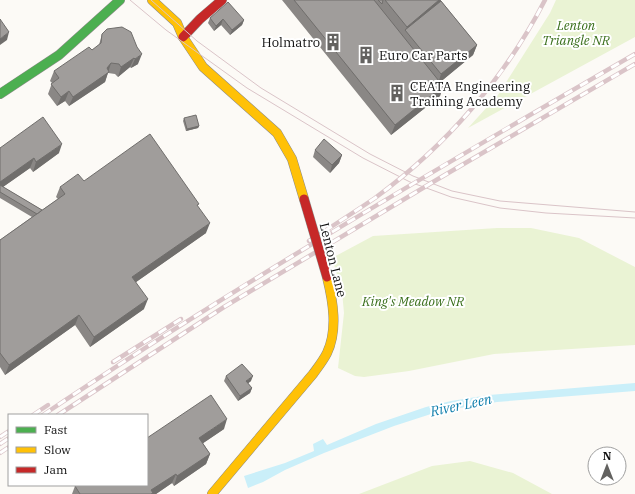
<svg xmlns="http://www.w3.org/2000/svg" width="635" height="494" font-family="'IBM Plex Serif',serif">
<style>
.green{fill:#eaf3d4}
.water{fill:#caeff9}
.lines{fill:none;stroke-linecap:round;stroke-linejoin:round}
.fast-casing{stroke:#8d8c8a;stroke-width:10}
.slow-casing{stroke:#8d8c8a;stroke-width:10}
.jam-casing{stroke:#8d8c8a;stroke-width:10}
.fast{stroke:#4caf50;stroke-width:9}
.slow{stroke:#ffc107;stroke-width:9}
.jam{stroke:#c62828;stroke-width:9}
.tram{stroke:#dac4c8;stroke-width:1}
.rail-casing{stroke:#dac4c8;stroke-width:4.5}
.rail{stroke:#fff;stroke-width:3;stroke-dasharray:9;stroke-linecap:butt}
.jam-bridge-casing{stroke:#8d8c8a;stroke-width:10;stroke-linecap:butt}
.jam-bridge{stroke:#c62828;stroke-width:9}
.wall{fill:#8a8785}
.shaded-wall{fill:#706e6c}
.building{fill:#a09d9b;stroke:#706e6c}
.labels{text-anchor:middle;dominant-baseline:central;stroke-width:4;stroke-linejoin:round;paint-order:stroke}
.park-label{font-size:13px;font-style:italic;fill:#386e1a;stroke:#fff}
.poi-label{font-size:13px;fill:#101010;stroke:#fff;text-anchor:start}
.street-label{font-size:13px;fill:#101010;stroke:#fff}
.water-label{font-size:14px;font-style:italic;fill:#0f7eac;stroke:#fff}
</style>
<rect width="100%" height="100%" fill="#fcfaf6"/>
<g class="green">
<polygon points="556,0 635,0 635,37 468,128 498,95 550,13"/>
<polygon points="497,228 531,228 579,238 635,267 635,345 494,354 409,371 364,377 355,376 338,368 344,313 342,291 332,258 373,236"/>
<polygon points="470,461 513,473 552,494 359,494 432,466"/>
</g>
<polygon class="water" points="635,383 635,391 497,402 454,409 431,414 394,426 324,453 285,470 263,482 248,488 244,476 285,463 314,451 313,444 323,439 327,445 376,424 426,407 451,401 489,395"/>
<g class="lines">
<g class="fast-casing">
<polyline id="fast" points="0,94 59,55 120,0"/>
</g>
<g class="slow-casing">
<g id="slow">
<polyline points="152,0 177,23 183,37 203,67 277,133 292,159 304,199"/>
<path d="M212,494l101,-120c5,-7 10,-13 14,-21 11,-23 6,-52 0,-76"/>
</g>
</g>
<g class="jam-casing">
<polyline id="jam" points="183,37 200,19 222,0"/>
</g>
<use href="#fast" class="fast"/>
<use href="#slow" class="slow"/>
<use href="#jam" class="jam"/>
<g class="tram">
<polyline points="130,0 166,30 247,88 363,158 410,182 451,197 500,208 546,213 635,218"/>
<polyline points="151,0 197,41 261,88 370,154 413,176 452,191 500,201 635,212"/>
</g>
<g class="rail-casing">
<g id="rail">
<path d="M309,241c22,-14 44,-28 66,-43 71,-52 130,-120 170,-198"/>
<polyline points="113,362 181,319"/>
<polyline points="33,415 48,405"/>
<path d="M43,415c192,-129 392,-245 592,-361"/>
<polyline points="58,415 224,307 438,179 635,64"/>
<polyline points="0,437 9,431"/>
<polyline points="0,444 9,438"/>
<polyline points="0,453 9,447"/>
</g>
</g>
<use href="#rail" class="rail"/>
<g class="jam-bridge-casing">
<polyline id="jam-bridge" points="304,199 327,277"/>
</g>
<use href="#jam-bridge" class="jam-bridge"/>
</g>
<g class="wall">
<polygon points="282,0 441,0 441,1 477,45 473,55 440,82 443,86 440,96 391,135"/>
<polygon points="210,18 244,20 242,25 230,35 221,25 214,31 208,23"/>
<polygon points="122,27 138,64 131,68 130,67 118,77 115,74 108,73 105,82 69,106 65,101 57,106 48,94 52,83 50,81 54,71 92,50 99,45 102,34"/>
<polygon points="184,118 199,126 198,128 186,131 183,121"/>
<polygon points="0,148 59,153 33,172 30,168 3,187 42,210 58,199 56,197 60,187 84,181 198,207 206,233 136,282 144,309 90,347 75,325 5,375 0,367 0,240 32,217 0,198"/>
<polygon points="315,150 342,155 339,163 330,173 313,157"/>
<polygon points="226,376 251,381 248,383 252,388 250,393 238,401 224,381"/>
<polygon points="224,429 203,443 210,454 206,464 174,486 172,483 156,494 72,494 75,486 147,438"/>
</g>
<g class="shaded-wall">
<polygon points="439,0 441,0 437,11 405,30 407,27"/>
<polygon points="223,19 221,25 214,31 216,26"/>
<polygon points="244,20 242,25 230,35 232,30"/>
<polygon points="9,32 7,40 0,45 0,39"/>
<polygon points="477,45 473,55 438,84 441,74"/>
<polygon points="142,54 138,64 131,68 135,59"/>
<polygon points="134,58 130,67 118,77 121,67"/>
<polygon points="111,63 105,82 69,106 73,97"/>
<polygon points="443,86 440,96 391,135 395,125"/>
<polygon points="69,91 65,101 57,106 61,97"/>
<polygon points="199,126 198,128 186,131 187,129"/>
<polygon points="62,144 59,153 33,172 36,162"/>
<polygon points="342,155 339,163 330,173 332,165"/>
<polygon points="34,158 30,168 0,189 0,182"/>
<polygon points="210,223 206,233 129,287 132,277"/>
<polygon points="148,299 144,309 90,347 94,337"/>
<polygon points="79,315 75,325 5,375 9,365"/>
<polygon points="253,376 251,381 245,386 246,381"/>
<polygon points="252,388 250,393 238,401 240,396"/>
<polygon points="227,419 224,429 196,448 199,438"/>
<polygon points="210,454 206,464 174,486 177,476"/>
<polygon points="176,474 172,483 156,494 150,494 151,490"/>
</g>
<g class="building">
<polygon points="294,0 374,0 443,86 395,125"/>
<polygon points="378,0 383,0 382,4"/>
<polygon points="385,0 439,0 407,27"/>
<polygon points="441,1 477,45 441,74 405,30"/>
<polygon points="228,2 244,20 232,30 223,19 216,26 210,18"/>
<polygon points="0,19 9,32 0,39"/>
<polygon points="122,27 131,32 137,47 142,54 135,59 134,58 121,67 119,64 111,63 107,68 109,72 73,97 69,91 61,97 51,84 59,78 54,71 89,47 92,50 101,43 102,34 107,29"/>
<polygon points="196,115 199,126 187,129 184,118"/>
<polygon points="43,117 62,144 36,162 34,158 0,182 0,148"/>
<polygon points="150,134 199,204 197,205 210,223 132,277 148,299 94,337 79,315 9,365 0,353 0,240 65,194 60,187 78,174 84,181"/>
<polygon points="324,139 342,155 332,165 315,150"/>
<polygon points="0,185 42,210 37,214 0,192"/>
<polygon points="242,364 253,376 246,381 252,388 240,396 226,376"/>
<polygon points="211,395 227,419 199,438 210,454 177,476 176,474 151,490 153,493 151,494 80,494 75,486 77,485 147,485 147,438"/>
</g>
<defs>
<g id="building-bare" transform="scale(1.38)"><path d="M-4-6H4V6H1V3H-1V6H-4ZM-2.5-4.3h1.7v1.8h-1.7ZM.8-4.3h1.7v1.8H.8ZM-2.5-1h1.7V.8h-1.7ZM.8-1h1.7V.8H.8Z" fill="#636260" stroke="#fff" stroke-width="2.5" paint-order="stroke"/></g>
</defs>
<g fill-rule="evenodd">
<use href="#building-bare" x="333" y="42"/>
<use href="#building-bare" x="366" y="55"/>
<use href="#building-bare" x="397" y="93"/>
</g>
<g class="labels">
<g class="park-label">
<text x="576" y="25">Lenton<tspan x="576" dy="15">Triangle NR</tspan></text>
<text x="413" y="301">King's Meadow NR</text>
</g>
<g class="poi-label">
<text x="320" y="42" text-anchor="end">Holmatro</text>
<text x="379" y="55">Euro Car Parts</text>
<text x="410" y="86">CEATA Engineering<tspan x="410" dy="15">Training Academy</tspan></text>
</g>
<g class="street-label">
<text transform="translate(333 260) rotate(76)">Lenton Lane</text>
</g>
<g class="water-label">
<text transform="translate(461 405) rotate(-12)">River Leen</text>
</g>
</g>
<rect x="8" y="414" width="140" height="72" fill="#ffffff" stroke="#9f9f9f"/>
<rect x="16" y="427" width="20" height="6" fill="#4caf50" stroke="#9f9f9f"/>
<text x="44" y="434" font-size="12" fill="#101010">Fast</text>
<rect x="16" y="447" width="20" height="6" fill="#ffc107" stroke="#9f9f9f"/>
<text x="44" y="454" font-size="12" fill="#101010">Slow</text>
<rect x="16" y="467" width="20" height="6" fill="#c62828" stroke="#9f9f9f"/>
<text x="44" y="474" font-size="12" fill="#101010">Jam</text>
<g transform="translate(607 466)"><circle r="19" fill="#ffffff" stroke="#9f9f9f"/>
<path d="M0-3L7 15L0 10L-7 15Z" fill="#636260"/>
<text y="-6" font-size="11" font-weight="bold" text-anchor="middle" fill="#101010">N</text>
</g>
</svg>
